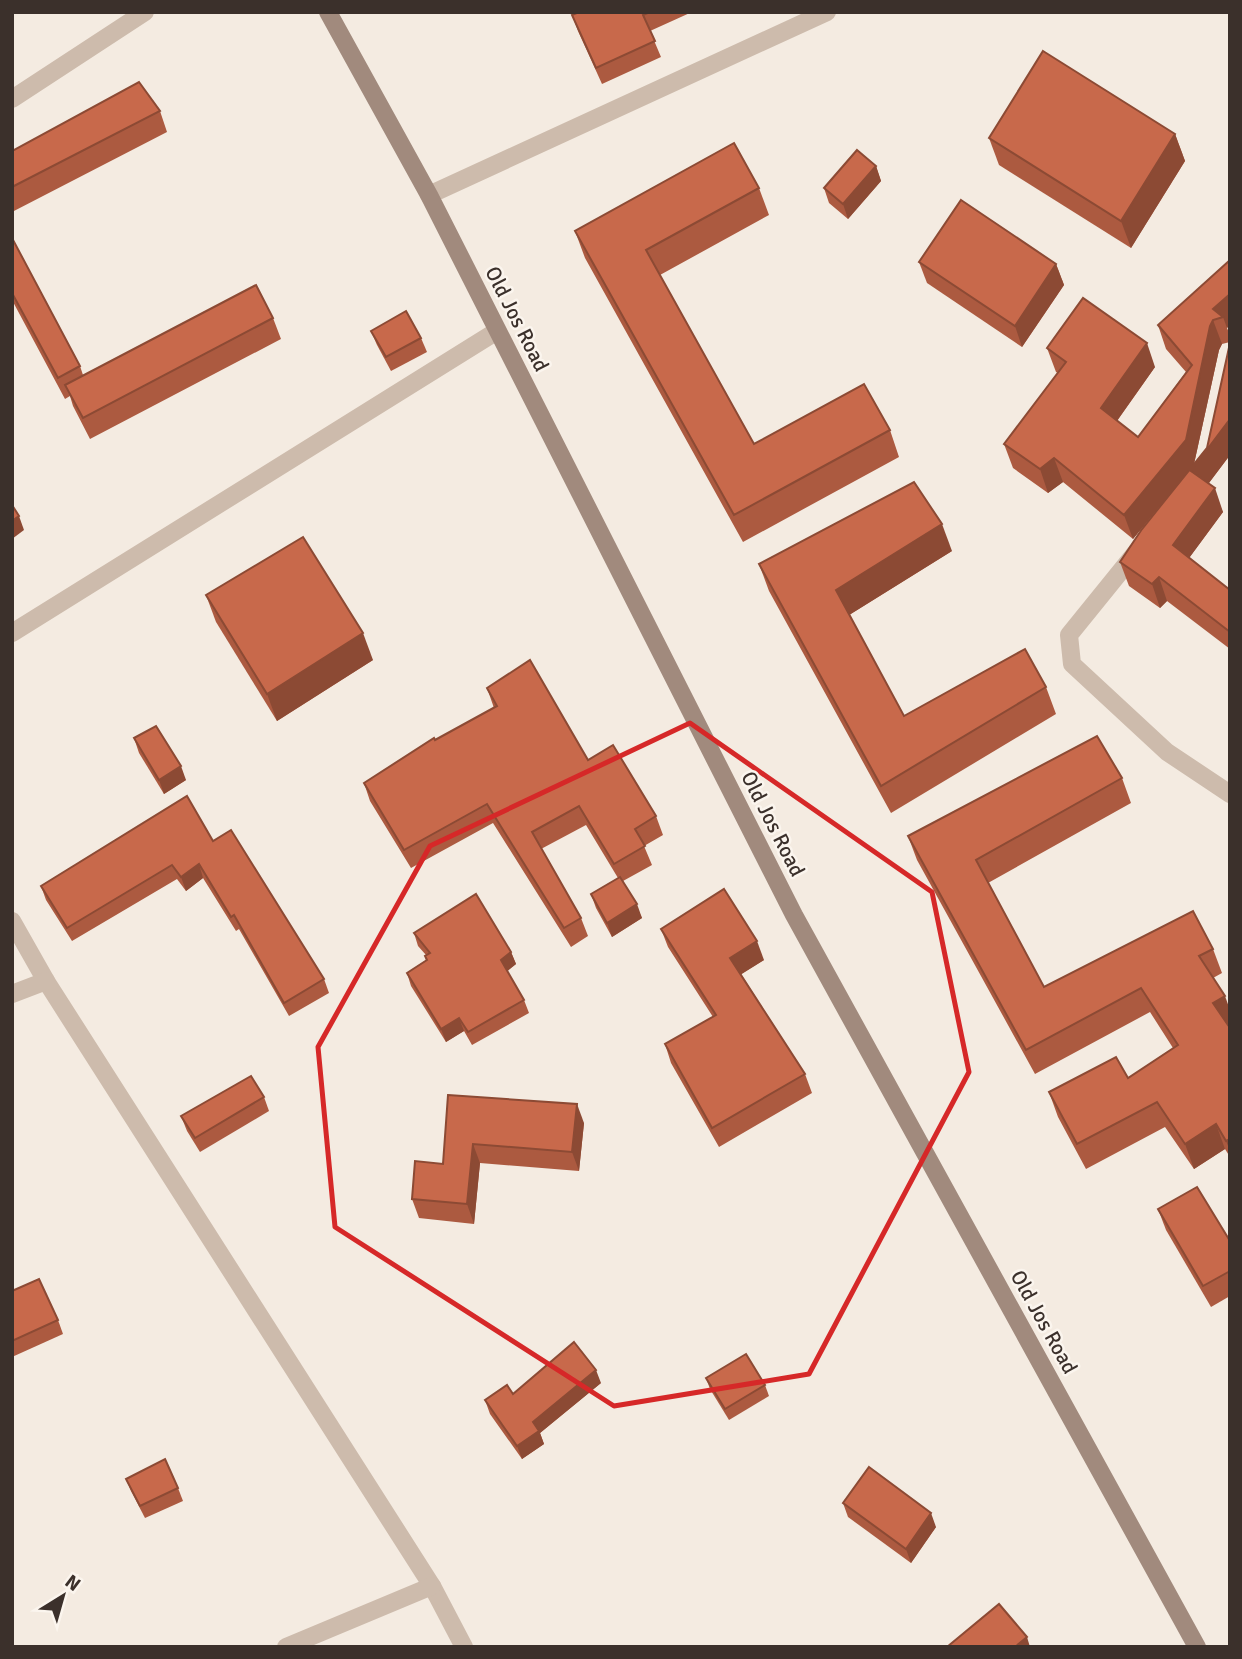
<svg xmlns="http://www.w3.org/2000/svg" width="1242" height="1659" font-family="Signika,sans-serif">
<style>
.lines{fill:none;stroke-linecap:round;stroke-linejoin:round}
.minor{stroke:#cdbbac;stroke-width:18}
.secondary{stroke:#a18a7d;stroke-width:18}
.wall{fill:#ac5a40}
.shaded-wall{fill:#8c4a34}
.building{fill:#c8694b;stroke:#8c4a34;stroke-width:2}
.marked{fill:none;stroke:#d62828;stroke-width:5;stroke-linejoin:round}
.labels{text-anchor:middle;dominant-baseline:central;stroke-width:5;stroke-linejoin:round;paint-order:stroke}
.street-label{font-size:21px;fill:#3b302b;stroke:#fbf5ee}
</style>
<rect width="100%" height="100%" fill="#f4ebe1"/>
<g class="lines">
<g class="minor">
<polyline points="12,99 145,12"/>
<polyline points="429,195 827,12"/>
<polyline points="1137,551 1069,635 1072,664 1167,752 1230,794"/>
<polyline points="12,633 497,331"/>
<polyline points="12,921 46,981 432,1586 464,1647"/>
<polyline points="12,994 46,981"/>
<polyline points="286,1647 432,1586"/>
</g>
<polyline class="secondary" points="328,12 429,195 794,915 1197,1647"/>
</g>
<g class="wall">
<polygon points="575,12 692,12 650,31 661,57 602,84 578,31 572,15 576,13"/>
<polygon points="160,111 167,132 12,212 12,151"/>
<polygon points="1175,134 1185,161 1131,248 999,165 989,138"/>
<polygon points="876,166 881,181 848,219 829,203 824,188"/>
<polygon points="759,188 769,215 660,275 754,444 890,430 899,457 743,542 585,258 575,231"/>
<polygon points="12,238 80,366 83,375 273,318 281,339 90,439 73,406 70,396 65,399 12,300"/>
<polygon points="1230,260 1227,328 1230,335 1230,342 1222,344 1219,350 1194,464 1230,455 1208,484 1223,512 1189,558 1230,590 1230,649 1167,601 1160,608 1129,586 1120,562 1191,468 1133,539 1063,482 1048,493 1013,468 1004,444 1058,373 1056,372 1047,348 1155,367 1117,421 1138,437 1186,372 1166,349 1158,325"/>
<polygon points="919,262 1056,264 1064,285 1022,347 927,283"/>
<polygon points="371,331 421,338 427,352 391,371 377,345"/>
<polygon points="952,551 849,615 904,716 1046,687 1056,714 891,813 769,591 759,564"/>
<polygon points="206,595 373,660 277,721 216,622"/>
<polygon points="487,688 588,760 656,816 663,835 644,846 652,865 623,881 642,918 612,937 596,908 591,894 618,878 586,825 541,849 581,918 588,936 571,947 493,823 411,868 370,801 364,783 435,740 494,708"/>
<polygon points="134,738 186,780 164,794 139,753"/>
<polygon points="1122,778 1131,803 988,883 1044,987 1213,949 1222,973 1213,978 1230,1010 1230,1023 1228,1025 1230,1028 1230,1157 1225,1149 1194,1169 1165,1127 1086,1169 1058,1117 1049,1092 1128,1078 1173,1048 1150,1012 1035,1074 917,860 908,836"/>
<polygon points="213,841 324,979 329,993 289,1016 239,929 236,931 203,878 186,891 177,879 72,941 46,900 41,886"/>
<polygon points="661,929 764,960 741,974 805,1074 812,1093 719,1147 671,1063 665,1044 713,1017 668,947"/>
<polygon points="414,933 511,952 516,964 507,971 524,1000 529,1013 472,1045 464,1031 446,1042 411,986 407,973 426,960 425,956 426,955 418,946"/>
<polygon points="448,1095 584,1123 579,1171 480,1163 474,1224 419,1218 412,1199 443,1164"/>
<polygon points="264,1097 269,1111 200,1152 187,1131 181,1116"/>
<polygon points="1158,1209 1230,1241 1230,1296 1211,1307 1166,1230"/>
<polygon points="12,1291 58,1320 63,1334 12,1357"/>
<polygon points="706,1378 765,1385 769,1396 729,1420 710,1389"/>
<polygon points="601,1383 540,1433 544,1444 522,1459 490,1414 485,1400 513,1394"/>
<polygon points="126,1479 178,1488 183,1501 145,1518 131,1491"/>
<polygon points="843,1503 936,1527 911,1563 848,1517"/>
</g>
<g class="shaded-wall">
<polygon points="1175,134 1185,161 1131,248 1121,221"/>
<polygon points="876,166 881,181 848,219 843,204"/>
<polygon points="1056,264 1064,285 1022,347 1015,326"/>
<polygon points="1230,294 1230,326 1227,328 1223,317 1213,309"/>
<polygon points="1213,320 1222,344 1219,350 1194,464 1133,539 1124,515"/>
<polygon points="1147,343 1155,367 1109,432 1101,408"/>
<polygon points="1230,419 1230,455 1200,495 1191,471"/>
<polygon points="1054,458 1063,482 1048,493 1040,469"/>
<polygon points="1215,488 1223,512 1181,569 1173,545"/>
<polygon points="19,516 24,530 12,539 12,521"/>
<polygon points="942,524 952,551 846,617 836,590"/>
<polygon points="1159,577 1167,601 1160,608 1152,584"/>
<polygon points="363,633 373,660 277,721 267,694"/>
<polygon points="181,766 186,780 164,794 159,780"/>
<polygon points="199,864 203,878 186,891 181,877"/>
<polygon points="637,904 642,918 612,937 607,923"/>
<polygon points="757,941 764,960 737,977 730,958"/>
<polygon points="511,952 516,964 505,973 501,960"/>
<polygon points="1225,996 1230,1010 1230,1023 1222,1028 1213,1003"/>
<polygon points="459,1018 464,1031 446,1042 441,1029"/>
<polygon points="577,1104 584,1123 579,1171 572,1152"/>
<polygon points="1216,1124 1225,1149 1194,1169 1185,1144"/>
<polygon points="1230,1139 1230,1151 1226,1141"/>
<polygon points="473,1144 480,1163 474,1224 467,1204"/>
<polygon points="596,1370 601,1383 540,1433 544,1444 522,1459 517,1446 533,1422"/>
<polygon points="931,1513 936,1527 911,1563 906,1549"/>
<polygon points="1027,1637 1030,1647 1015,1647"/>
</g>
<g class="building">
<polygon points="579,12 650,12 643,15 655,41 596,68 572,15"/>
<polygon points="1043,51 1175,134 1121,221 989,138"/>
<polygon points="139,82 160,111 12,187 12,151"/>
<polygon points="734,143 759,188 646,250 754,444 864,384 890,430 734,515 575,231"/>
<polygon points="857,150 876,166 843,204 824,188"/>
<polygon points="961,200 1056,264 1015,326 919,262"/>
<polygon points="12,238 80,366 58,378 12,293"/>
<polygon points="1230,260 1230,294 1213,309 1223,317 1213,320 1210,326 1186,440 1124,515 1054,458 1040,469 1004,444 1066,362 1047,348 1083,298 1147,343 1101,408 1138,437 1192,365 1158,325"/>
<polygon points="256,285 273,318 83,418 65,385"/>
<polygon points="406,311 421,338 386,357 371,331"/>
<polygon points="1230,343 1230,419 1191,471 1215,488 1173,545 1230,590 1230,632 1159,577 1152,584 1120,562 1142,529 1207,448"/>
<polygon points="914,482 942,524 836,590 904,716 1025,649 1046,687 881,786 759,564"/>
<polygon points="12,505 19,516 12,521"/>
<polygon points="303,537 363,633 267,694 206,595"/>
<polygon points="530,660 588,760 613,745 656,816 635,829 645,846 614,864 579,806 532,832 581,918 564,928 487,804 404,850 364,783 434,738 435,740 497,706 487,688"/>
<polygon points="156,726 181,766 159,780 134,738"/>
<polygon points="1097,736 1122,778 976,860 1044,987 1193,911 1213,949 1199,956 1225,996 1213,1003 1230,1028 1230,1139 1226,1141 1216,1124 1185,1144 1157,1102 1077,1144 1049,1092 1116,1057 1128,1078 1178,1045 1141,988 1026,1050 908,836"/>
<polygon points="187,796 213,841 231,830 324,979 284,1003 234,915 231,917 199,864 181,877 172,865 67,928 41,886"/>
<polygon points="620,877 637,904 607,923 591,894"/>
<polygon points="724,889 757,941 730,958 805,1074 712,1128 665,1044 716,1015 661,929"/>
<polygon points="476,894 511,952 501,960 524,1000 468,1032 459,1018 441,1029 407,973 427,960 425,956 430,953 414,933"/>
<polygon points="251,1076 264,1097 195,1138 181,1116"/>
<polygon points="448,1095 577,1104 572,1152 473,1144 467,1204 412,1199 415,1161 443,1164"/>
<polygon points="1197,1187 1230,1241 1230,1271 1203,1286 1158,1209"/>
<polygon points="39,1279 58,1320 12,1341 12,1291"/>
<polygon points="574,1342 596,1370 533,1422 539,1431 517,1446 485,1400 507,1385 513,1394"/>
<polygon points="746,1354 765,1385 725,1409 706,1378"/>
<polygon points="165,1459 178,1488 140,1506 126,1479"/>
<polygon points="869,1467 931,1513 906,1549 843,1503"/>
<polygon points="999,1604 1027,1637 1015,1647 947,1647"/>
</g>
<path class="marked" d="M690,723l242,169 37,180 -160,302 -195,32 -279,-179 -17,-180 112,-201z"/>
<g class="labels">
<g class="street-label">
<text transform="translate(517 319) rotate(63)">Old Jos Road</text>
<text transform="translate(773 824) rotate(63)">Old Jos Road</text>
<text transform="translate(1044 1322) rotate(61)">Old Jos Road</text>
</g>
</g>
<rect width="1242" height="1659" fill="none" stroke="#3b302b" stroke-width="28"/>
<g transform="translate(63 1596) rotate(37)" stroke="#fbf5ee" stroke-width="5" paint-order="stroke">
<path d="M0-5L12 26L0 18L-12 26Z" fill="#3b302b"/>
<text y="-10" font-size="19" font-weight="bold" text-anchor="middle" fill="#3b302b">N</text>
</g>
</svg>
